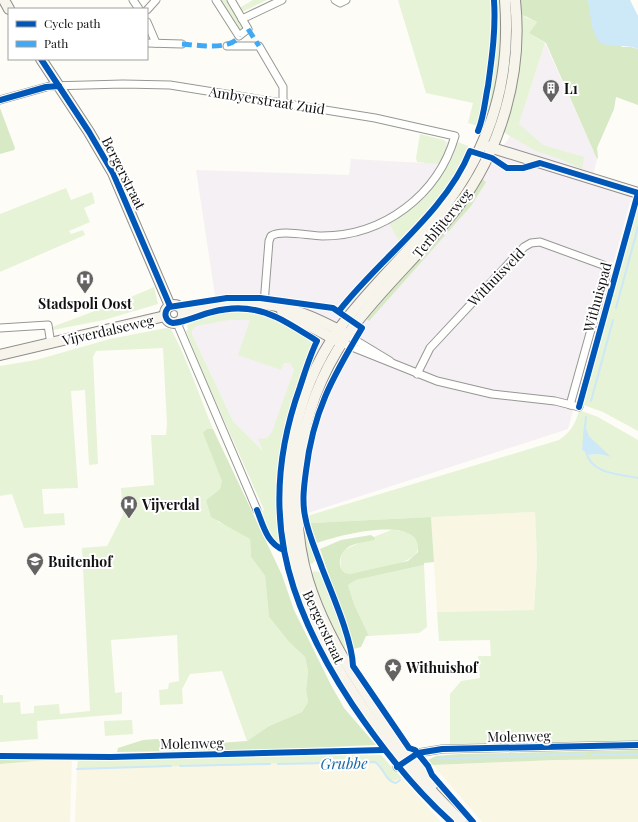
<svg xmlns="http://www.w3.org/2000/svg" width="638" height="822" font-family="'Playfair Display',serif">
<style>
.industrial{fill:#f5f0f3}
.farmland{fill:#f9f7e4}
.green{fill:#e7f3d7;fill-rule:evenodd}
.forest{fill:#d8eac5}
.water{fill:#cde8f7}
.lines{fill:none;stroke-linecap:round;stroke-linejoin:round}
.stream{stroke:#cde8f7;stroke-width:2}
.street-casing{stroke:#979795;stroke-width:9}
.secondary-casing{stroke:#8e8d8b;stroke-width:12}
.street{stroke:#fffffe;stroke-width:7}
.secondary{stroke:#f6f4eb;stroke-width:10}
.quiet{stroke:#3fa9f5;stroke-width:5;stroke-dasharray:10 5;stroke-linecap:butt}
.cycleway-casing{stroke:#fff;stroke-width:8}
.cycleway{stroke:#0057b8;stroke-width:6}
.labels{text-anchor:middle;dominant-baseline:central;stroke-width:4;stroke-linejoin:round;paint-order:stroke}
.poi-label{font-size:14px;font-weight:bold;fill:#111;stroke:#fff;text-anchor:start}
.street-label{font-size:14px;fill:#111;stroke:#fff}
.water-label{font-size:15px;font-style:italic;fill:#1768a6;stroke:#fff}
</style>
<rect width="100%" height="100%" fill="#fdfcf7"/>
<polygon class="industrial" points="545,43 597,159 591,183 632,195 568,429 308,513 307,495 309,469 264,452 233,421 192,334 191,324 218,315 196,170 349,175 351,159 424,163 432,137 496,156 519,124"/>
<g class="farmland">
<polygon points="535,512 537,560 534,610 437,612 431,517"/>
<polygon points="60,759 72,759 70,822 0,822 0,764"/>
<polygon points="638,759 638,822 482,822 433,765 555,760"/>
<polygon points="373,761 381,768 389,782 402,778 441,822 75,822 77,769"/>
</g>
<g class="green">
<polygon points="218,0 228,0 244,28 239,32"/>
<polygon points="253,0 267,0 242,12 239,8"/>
<polygon points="398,0 502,0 503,52 487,129 468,123 473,103 426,93"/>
<polygon points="516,0 525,17 537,22 529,33 545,43 519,124 543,145 584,157 582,169 560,159 536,151 503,132 512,101"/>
<path d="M420,134l24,6c6,8 -2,17 -6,24l-21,-2 -1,-4z"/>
<path d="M458,142l10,4c-8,31 -47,71 -69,95l-10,-18c32,-18 58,-46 69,-81z"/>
<polygon points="66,188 71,200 92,192 95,203 84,208 90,222 69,231 71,234 83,230 85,235 0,272 0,214"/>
<polygon points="638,199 638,431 603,412 583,405"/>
<path d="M154,287l4,17 -54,16 -51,10 -1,-3c34,-13 69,-25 102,-40z"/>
<path d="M243,310c32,4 42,13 69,30l2,4c-20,54 -38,107 -37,165 0,13 3,26 5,39l-7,-3 -15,-33 4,-2 -61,-137 -17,-42 2,-1 -1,-5 13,-6 -1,-1 25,-7zM228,320h22l-12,35 43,15 3,-7h6l4,7 -22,62 -5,6 -9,1 5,12 -30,-30 -41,-87v-4l4,-4z"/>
<path d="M166,328l5,1c17,32 28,66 42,100h-6l15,52 -2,8 -14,11 12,22 14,5 18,12 1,18 14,19 4,41 20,25 16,15 3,14 -2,19 2,12 -6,10 -33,14 -22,15 -25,-70 -32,3 -8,15 1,15 -23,1 -1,-15 9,-1 1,-6 10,-2 -2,-46 -66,5 4,53 7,-1v22l-85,7 1,18 -38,3v-47h3v8l17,-1 1,12 13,-1v-7l25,-2 1,10 30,-3 -8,-163 25,-2 16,-31 -2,-27 33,-3 -3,-50h15l1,-11 -4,-76 -67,3 -3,6 5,107 -9,1 -4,-75 -14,1 7,97 -36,1 2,25 20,-1 1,12 -41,3 -12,-34 -12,2v-130l36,-6 74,-21z"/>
<path d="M579,410l19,7 40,23v303l-188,2v-51l11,-13 19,-3 -2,-22h13l-1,-16 -51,1 -2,-29 97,-2 3,-50 -2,-48 -225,11 -3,-7 252,-76c12,-8 17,-17 20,-30zM586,429l3,7 21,21 -12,-3 -9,1 -7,-5z"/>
<polygon points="303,527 315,558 315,561 312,564 309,563"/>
<path d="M391,530c9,0 20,2 25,10 15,25 -52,31 -66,34h-5l-4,-2c-1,-7 -1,-16 3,-22 3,-2 40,-17 47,-20z"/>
<polygon points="424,565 427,627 419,633 369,636 354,604 348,585 356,580"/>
<path d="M314,571l6,1c6,13 27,65 25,76h-2l-17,-32 -13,-37 -1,-5z"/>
<polygon points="132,720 133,734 105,736 104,721"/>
<polygon points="381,755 402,778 389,782 381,768 373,761 77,769 78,759"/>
</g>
<g class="forest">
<polygon points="517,0 588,0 591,11 622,47 631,47 638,49 638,105 616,97 614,109 597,148 598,158 597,159 546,43 529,33 537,22 517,12"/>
<polygon points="0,108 15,148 14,150 0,154"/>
<polygon points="482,179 486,182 471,206 369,321 365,318 467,203"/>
<polygon points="207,429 213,429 282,575 294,610 331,685 344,708 376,745 257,750 117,752 118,748 143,740 157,739 178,741 191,745 247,741 269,726 302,712 308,702 306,690 308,671 305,657 289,642 269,617 265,576 251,557 250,539 211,517 206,500 220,489 222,481 203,433"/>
<path d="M431,517l3,45 -10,1v2l-68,15 -8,5 6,19 15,32h-3l-5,11 -7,2 -34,-100 21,-9 30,-5 4,3 -1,2c-7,2 -21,3 -27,8 -9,6 -11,26 3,26l58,-13 10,-9c5,-40 -82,-16 -101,-9l-7,-20z"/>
<polygon points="638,750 638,759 555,760 433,765 428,760 436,756 460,754"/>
<polygon points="60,759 0,764 0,760"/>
</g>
<g class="water">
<path d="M588,0h42l8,16v33c-13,-6 -27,1 -40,-8l-6,-14z"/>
<polygon points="586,428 589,436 611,457 598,454 589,455 582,450 583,437"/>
</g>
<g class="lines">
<g class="stream">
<polyline points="616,308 638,227"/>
<polyline points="591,401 613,320"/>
<polyline points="584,436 586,417"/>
<path d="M586,452c5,22 33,22 52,26"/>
<polyline points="592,755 638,754"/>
<polyline points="438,759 585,754"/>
<path d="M278,764l97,-2c9,6 10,19 21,21l4,-3"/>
<polyline points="180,766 270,764"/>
<polyline points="77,769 171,766"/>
</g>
<g class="street-casing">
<g id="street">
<polyline points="133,0 139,9"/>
<polyline points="216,0 239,36 248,29 231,0"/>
<polyline points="335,0 340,3 346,0"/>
<polyline points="147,10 156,0"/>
<polyline points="242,19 282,0"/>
<polyline points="147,22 156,43"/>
<polyline points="147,43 182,44"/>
<polyline points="227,46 259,46 283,87 283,102"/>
<path d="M0,100l50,-14 73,-2 47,1 205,33 80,18c-17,59 -71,100 -133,100 -13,0 -41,-7 -51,0l-2,5 -5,63"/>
<polyline points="177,323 257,510"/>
<polyline points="0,328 48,325 51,344"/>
<polyline points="347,335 390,361"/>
<polyline points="342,343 437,381 492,394 555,401 579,407"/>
<polyline points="417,374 430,348 524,247 531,243 540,242 603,265 606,268 606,276 570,405"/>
<polyline points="397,767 418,753 442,749 638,745"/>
</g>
</g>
<g class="secondary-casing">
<g id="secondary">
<polyline points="4,0 9,9"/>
<polyline points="41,59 89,132 113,173 170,306"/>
<polyline points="486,146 638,193"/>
<circle cx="174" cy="314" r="9"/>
<polyline points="282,311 338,341"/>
<path d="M183,313c65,-17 102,-13 161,20"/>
<polyline points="0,355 165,316"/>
<path d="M433,784c-47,-58 -103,-132 -125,-204 -13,-43 -14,-92 -6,-136 8,-44 27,-86 54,-121 31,-40 69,-74 100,-114 45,-59 67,-135 59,-209"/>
<path d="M462,822c-103,-101 -200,-232 -168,-385 7,-38 22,-76 45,-108 27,-37 61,-68 90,-103 57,-67 83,-137 76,-226"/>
</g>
</g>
<use href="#street" class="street"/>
<use href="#secondary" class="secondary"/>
<g class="quiet">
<polyline points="248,29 259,46"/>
<path d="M182,44c15,1 50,7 57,-8"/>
</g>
<g class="cycleway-casing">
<g id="cycleway">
<polyline points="41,59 89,132 113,173 170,306"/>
<polyline points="0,100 46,87 59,86"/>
<path d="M478,131c6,-14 7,-31 10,-45 4,-29 8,-57 6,-86"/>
<path d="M339,311c40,-52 107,-99 131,-160l22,7 15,10h16l17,-5 98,30"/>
<polyline points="579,407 638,193"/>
<path d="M257,510c6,15 10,34 27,40"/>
<polyline points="0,756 111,757 384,750"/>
<polyline points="397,767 418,753 442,749 638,745"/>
<path d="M451,822c-39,-35 -70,-75 -99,-118 -68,-103 -95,-197 -52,-317 5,-15 10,-32 17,-46 -35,-22 -61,-41 -105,-29 -13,3 -26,10 -39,11 -8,-2 -10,-10 -4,-16l58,-9h33l73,10 29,20c-30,50 -49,84 -56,143 -2,15 -4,30 -1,45 3,18 11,35 17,52 10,26 30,71 31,98l56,82 6,2 13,16 4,9 41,47"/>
</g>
</g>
<use href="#cycleway" class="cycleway"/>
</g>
<defs>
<g id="building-pin" transform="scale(0.9)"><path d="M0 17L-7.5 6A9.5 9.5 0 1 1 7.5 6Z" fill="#646362" stroke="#fff"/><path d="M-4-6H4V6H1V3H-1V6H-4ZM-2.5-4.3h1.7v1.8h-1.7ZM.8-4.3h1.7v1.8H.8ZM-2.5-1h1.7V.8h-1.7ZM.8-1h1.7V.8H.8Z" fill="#fff"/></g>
<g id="hospital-pin" transform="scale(0.9)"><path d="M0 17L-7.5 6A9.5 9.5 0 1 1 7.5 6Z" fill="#646362" stroke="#fff"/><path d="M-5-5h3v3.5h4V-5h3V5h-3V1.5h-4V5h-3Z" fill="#fff"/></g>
<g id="school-pin" transform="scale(0.9)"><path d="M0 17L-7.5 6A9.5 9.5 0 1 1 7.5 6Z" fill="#646362" stroke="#fff"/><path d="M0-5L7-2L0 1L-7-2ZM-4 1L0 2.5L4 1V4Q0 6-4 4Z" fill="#fff"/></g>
<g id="sight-pin" transform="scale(0.9)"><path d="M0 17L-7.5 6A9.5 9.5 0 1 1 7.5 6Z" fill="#646362" stroke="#fff"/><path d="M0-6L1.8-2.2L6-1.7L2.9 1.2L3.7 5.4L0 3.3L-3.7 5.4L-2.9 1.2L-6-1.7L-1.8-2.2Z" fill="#fff"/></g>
</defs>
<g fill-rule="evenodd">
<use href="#building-pin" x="551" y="88"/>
<use href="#hospital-pin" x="85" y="279"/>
<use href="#hospital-pin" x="129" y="504"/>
<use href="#school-pin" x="35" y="561"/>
<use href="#sight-pin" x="393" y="667"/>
</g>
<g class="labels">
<g class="poi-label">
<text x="564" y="88">L1</text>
<text x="85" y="303" text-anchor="middle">Stadspoli Oost</text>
<text x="142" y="504">Vijverdal</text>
<text x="48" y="561">Buitenhof</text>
<text x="406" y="667">Withuishof</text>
</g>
<g class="street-label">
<text transform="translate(267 100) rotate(9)">Ambyerstraat Zuid</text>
<text transform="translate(124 173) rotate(63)">Bergerstraat</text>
<text transform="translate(442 223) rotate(-51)">Terblijterweg</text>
<text transform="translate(496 277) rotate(-46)">Withuisveld</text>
<text transform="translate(597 297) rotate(-75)">Withuispad</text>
<text transform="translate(108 330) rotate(-13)">Vijverdalseweg</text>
<text transform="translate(324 627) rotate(65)">Bergerstraat</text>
<text transform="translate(519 736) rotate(-1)">Molenweg</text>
<text transform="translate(192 743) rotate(-1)">Molenweg</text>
</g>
<g class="water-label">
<text transform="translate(344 763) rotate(-1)">Grubbe</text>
</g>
</g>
<rect x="8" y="8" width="140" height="52" fill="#ffffff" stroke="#a0a0a0"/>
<rect x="16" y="21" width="20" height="6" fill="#0057b8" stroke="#a0a0a0"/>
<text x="44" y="28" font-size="12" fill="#111111">Cycle path</text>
<rect x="16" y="41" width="20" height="6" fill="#3fa9f5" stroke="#a0a0a0"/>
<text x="44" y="48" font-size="12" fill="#111111">Path</text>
</svg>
